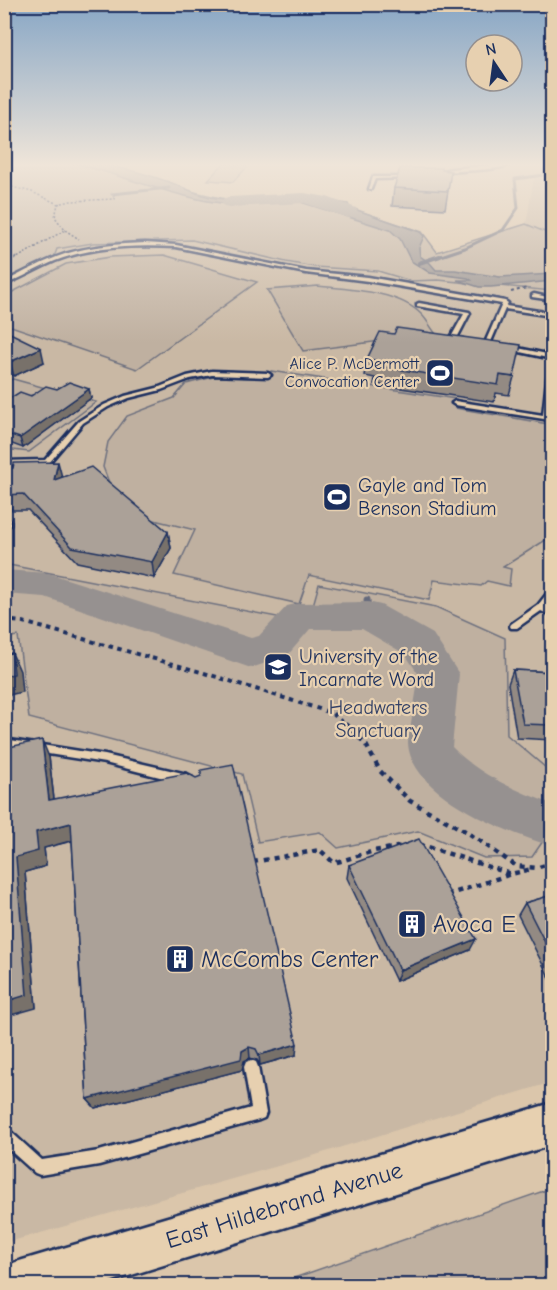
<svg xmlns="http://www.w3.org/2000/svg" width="557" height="1290" font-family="'Comic Neue',sans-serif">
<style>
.built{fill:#c9b8a4}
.green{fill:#bfb0a0;stroke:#6d707f;stroke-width:1.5}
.water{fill:#969190;stroke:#656a7c;stroke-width:1.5}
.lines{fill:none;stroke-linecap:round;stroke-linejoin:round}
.stream-far2{stroke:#656a7c;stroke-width:3}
.stream-far1{stroke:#656a7c;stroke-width:4}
.stream{stroke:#656a7c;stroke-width:7}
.river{fill:#969190;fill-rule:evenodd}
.lane-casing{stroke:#1b2f5e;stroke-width:5}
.secondary-casing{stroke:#1b2f5e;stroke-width:5}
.path-far3{stroke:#1b2f5e;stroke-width:1.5;stroke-dasharray:2 2;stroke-linecap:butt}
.path-far2{stroke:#1b2f5e;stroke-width:2;stroke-dasharray:3 3;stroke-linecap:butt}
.path-far1{stroke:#1b2f5e;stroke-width:4;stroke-dasharray:4.5 4.5;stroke-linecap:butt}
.path{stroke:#1b2f5e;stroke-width:4.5;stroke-dasharray:5 5;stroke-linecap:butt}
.lane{fill:#e7d0b0;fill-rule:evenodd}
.secondary{fill:#e7d0b0;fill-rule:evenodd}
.wall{fill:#938a83;stroke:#1b2f5e;stroke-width:1.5}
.shaded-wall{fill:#78716a;stroke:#1b2f5e;stroke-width:1.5}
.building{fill:#aba198;stroke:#1b2f5e;stroke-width:1.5}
.labels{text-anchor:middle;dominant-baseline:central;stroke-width:4.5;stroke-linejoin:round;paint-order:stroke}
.far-poi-label{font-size:16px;fill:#1b2f5e;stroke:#e7d0b0;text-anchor:end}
.poi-label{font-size:20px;fill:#1b2f5e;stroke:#e7d0b0;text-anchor:start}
.park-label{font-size:20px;fill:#344268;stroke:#e7d0b0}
.near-poi-label{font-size:24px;fill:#1b2f5e;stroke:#e7d0b0;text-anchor:start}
.near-street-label{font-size:24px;fill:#1b2f5e;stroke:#e7d0b0}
</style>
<rect width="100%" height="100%" fill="#dbc6ab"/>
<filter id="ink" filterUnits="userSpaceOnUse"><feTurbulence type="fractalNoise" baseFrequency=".0167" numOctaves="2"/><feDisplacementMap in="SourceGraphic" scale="12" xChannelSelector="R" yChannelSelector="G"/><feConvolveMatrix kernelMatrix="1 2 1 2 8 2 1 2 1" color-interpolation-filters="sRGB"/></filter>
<g filter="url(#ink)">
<polygon class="built" points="5,163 93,163 172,187 248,204 303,199 335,201 348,204 350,208 422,232 437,252 526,224 534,178 552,178 552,1082 306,1158 5,1243"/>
<g class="green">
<polygon points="5,163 93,163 172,187 248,204 317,199 348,204 350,208 422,232 437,252 526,224 552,235 552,291 438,280 411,281 378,271 314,267 286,262 192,240 93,243 57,249 53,260 5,284"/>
<polygon points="223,164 248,166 233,182 208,180"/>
<polygon points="164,255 257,282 137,369 5,324 5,296 66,264 110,257"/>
<path d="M318,286c30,3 82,5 104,29 5,5 9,13 14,19l-133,17 -36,-61z"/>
<polygon points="271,371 456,399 456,408 548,424 552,465 546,471 552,481 552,536 503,567 511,569 509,586 487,581 481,586 434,580 429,600 309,575 299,604 174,575 195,530 150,519 110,485 103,467 108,442 127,416 174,398 186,384 213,377 266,378"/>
<polygon points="13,379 96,402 29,452 5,449 5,382"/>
<polygon points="4,564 308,623 319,584 436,607 505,638 507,735 552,773 552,828 532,857 484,858 418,831 338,848 320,832 258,842 242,774 29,718 18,636 5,638"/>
<polygon points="552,1188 552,1285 274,1285"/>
</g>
<g class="water">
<path d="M72,163c30,0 63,7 91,17 17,5 29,13 47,17 27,5 52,2 79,0 -63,26 -153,-20 -217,-34z"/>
<polygon points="302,195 343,205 420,232 424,236 419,248 420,256 430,263 436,270 455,270 500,277 552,274 552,281 491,287 479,287 457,280 471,280 468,278 430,273 411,261 400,239 390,230 294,200"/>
</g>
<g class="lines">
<g class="stream-far2">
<polyline points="112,194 169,188"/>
<polyline points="435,258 465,248 503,230 518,208 515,179 544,175 545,163"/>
</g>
<polyline class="stream-far1" points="419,263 440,256"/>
<polyline class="stream" points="367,600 368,615"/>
<g class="river">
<polygon points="304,193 327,197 356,208 358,212 356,216 349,218 304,203 230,207 224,206 221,202 224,198 230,197"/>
<path d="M4,570l44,3 203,65 8,-2 28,-30 13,-3 68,-1 13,3 52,29 26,40 -7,73c27,28 64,44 100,57v42c-42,-12 -143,-51 -144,-104l11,-67 -14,-21 -43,-25h-52l-23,27 -36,12 -206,-71 -41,-3z"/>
</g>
<g class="lane-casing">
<g id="lane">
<path d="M511,163h5c-25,10 -58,5 -85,12l-2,-1 22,-5z"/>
<polygon points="373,177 408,177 410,178 375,179 371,189 369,189"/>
<path d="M145,243l31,2 130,26 62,6 137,24 3,2 -2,3 46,7v3l-47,-7 -15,35 7,2c-3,3 -10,2 -13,-1l18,-41 -134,-23 -62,-8 -130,-26c-41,-2 -82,-1 -121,14 -17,7 -33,17 -51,24v-3c20,-10 40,-21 61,-28 26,-8 53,-10 80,-11z"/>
<polygon points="534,294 552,298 552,300 532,297 532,295"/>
<polygon points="419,303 469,312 470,313 457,338 463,339 463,341 453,341 450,339 464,314 417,306 417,304"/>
<polygon points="508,346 552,355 552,359 506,349 506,347"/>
<polygon points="552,360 552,386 549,416 552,418 552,423 544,419 455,405 452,403 455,401 543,415 549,362"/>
<polygon points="212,371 268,373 271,375 268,377 212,375 190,379 161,390 129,398 108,407 83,423 49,463 4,465 4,461 45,460 79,421 104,405 125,396 157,388 187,376"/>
<polygon points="4,520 10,521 10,525 4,525"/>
<polygon points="552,590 552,598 546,606 552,609 552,616 541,611 517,628 511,628 510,626 511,624 538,605 549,591"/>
<polygon points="4,739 105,755 187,774 191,776 192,779 191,782 187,784 105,763 4,747"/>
<polygon points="251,1060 256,1062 258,1067 266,1113 264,1118 259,1120 99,1165 40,1175 35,1173 4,1145 4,1128 9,1130 42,1160 99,1151 251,1108 244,1067 246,1062"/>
</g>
</g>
<g class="secondary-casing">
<polygon id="secondary" points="552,1103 552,1145 96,1286 4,1286 4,1267 16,1262"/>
</g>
<g class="path-far3">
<polyline points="4,185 32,192 58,204 55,217 65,230 17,258"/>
<polyline points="58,204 71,201 114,199 114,195"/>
<polyline points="65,230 79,239"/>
</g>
<g class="path-far2">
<polyline points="4,265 19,256"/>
<polyline points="511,292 527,288"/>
</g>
<polyline class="path-far1" points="4,620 23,622 201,672 332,713 346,726"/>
<g class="path">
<polyline points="345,724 365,743 380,771 410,801 467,832 516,866 536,868 552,863"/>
<polyline points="419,844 511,874 532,869"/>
<polyline points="253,862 320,850 334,863 374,851 403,846"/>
<polyline points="447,895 511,874"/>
</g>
<use href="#lane" class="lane"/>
<use href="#secondary" class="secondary"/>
</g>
<g class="wall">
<polygon points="442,170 448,191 445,209 392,206 394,188"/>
<polygon points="4,334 44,362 14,376 4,371"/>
<polygon points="367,359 514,377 509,395 496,393 494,402 374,384 375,378 365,376"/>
<polygon points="57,389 89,389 91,398 23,448 4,441 4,402"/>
<polygon points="4,469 62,477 168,532 171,548 154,578 77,562 28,510 12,510 9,502 4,502"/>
<polygon points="513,670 552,672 552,740 517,738 508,684"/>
<polygon points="4,748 49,757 54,799 296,1055 260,1065 257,1060 250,1058 244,1061 242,1070 95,1108 87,1099 72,841 44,848 46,866 25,872 36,1008"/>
<polygon points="349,865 470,950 396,981 347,878"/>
<polygon points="552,895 552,983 518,915 525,903"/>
</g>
<g class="shaded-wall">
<polygon points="41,348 44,362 14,376 10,362"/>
<polygon points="89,389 91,398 23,448 20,438"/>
<polygon points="58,462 62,477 59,496 54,480"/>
<polygon points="168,532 171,548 154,578 152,562"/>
<polygon points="12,653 20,671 22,692 5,696 4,700 4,676"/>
<polygon points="42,740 49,757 56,817 49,800"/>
<polygon points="71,823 78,839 44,848 46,866 25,872 36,1008 4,1017 4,1002 16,857 36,832"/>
<polygon points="476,939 470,950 396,981 400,970"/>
<polygon points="297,1044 296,1055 260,1065 259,1055"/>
<polygon points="249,1047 250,1058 244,1061 242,1070 95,1108 87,1099 242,1051"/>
</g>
<g class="building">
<polygon points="400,168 442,168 442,170 451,171 448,191 394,188"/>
<polygon points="397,328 521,345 514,377 500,375 498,385 376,366 379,361 367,359 380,332 394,334"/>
<polygon points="8,332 41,348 10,362 4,359 4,334"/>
<polygon points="69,382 89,389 20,438 4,433 4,402 20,392 31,396 46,386 57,389"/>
<polygon points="58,462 54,480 91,467 168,532 152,562 72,547 23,494 6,495 8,486 4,486 4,469 13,468 14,463"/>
<polygon points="12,653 14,674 4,676 4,654"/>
<polygon points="513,670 552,672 552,725 523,724"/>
<polygon points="42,740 49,800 187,773 196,778 201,776 201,770 233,764 297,1044 259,1055 256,1049 249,1047 242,1051 241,1059 87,1099 71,823 36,832 38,851 16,857 27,995 4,1002 4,748"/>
<polygon points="419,839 476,939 400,970 349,865"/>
<polygon points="552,895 552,956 525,903"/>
</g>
</g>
<linearGradient id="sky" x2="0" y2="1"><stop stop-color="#87a6c5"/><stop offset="0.48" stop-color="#efe5d9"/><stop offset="1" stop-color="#efe5d9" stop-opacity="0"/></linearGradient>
<rect width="557" height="343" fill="url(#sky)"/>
<defs>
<g id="stadium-square" transform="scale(1.5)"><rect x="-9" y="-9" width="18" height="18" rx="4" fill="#1b2f5e" stroke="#e7d0b0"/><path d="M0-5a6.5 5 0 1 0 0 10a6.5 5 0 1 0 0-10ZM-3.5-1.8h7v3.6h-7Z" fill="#fff"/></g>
<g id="university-square" transform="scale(1.5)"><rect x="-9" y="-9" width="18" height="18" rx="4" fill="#1b2f5e" stroke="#e7d0b0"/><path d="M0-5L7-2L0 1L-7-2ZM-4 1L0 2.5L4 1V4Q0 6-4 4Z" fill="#fff"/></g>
<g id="building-square" transform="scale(1.5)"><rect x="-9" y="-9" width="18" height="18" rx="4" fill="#1b2f5e" stroke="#e7d0b0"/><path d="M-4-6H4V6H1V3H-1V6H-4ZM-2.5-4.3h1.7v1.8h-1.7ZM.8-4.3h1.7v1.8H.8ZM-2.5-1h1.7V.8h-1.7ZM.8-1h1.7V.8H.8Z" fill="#fff"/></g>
</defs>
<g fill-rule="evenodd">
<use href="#stadium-square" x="440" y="373"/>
<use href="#stadium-square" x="337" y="497"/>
<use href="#university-square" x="278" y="667"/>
<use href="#building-square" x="412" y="924"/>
<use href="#building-square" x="180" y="959"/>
</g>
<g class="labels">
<g class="far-poi-label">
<text x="419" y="364">Alice P. McDermott<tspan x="419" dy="18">Convocation Center</tspan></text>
</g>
<g class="poi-label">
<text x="358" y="485">Gayle and Tom<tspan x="358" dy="23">Benson Stadium</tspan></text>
<text x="299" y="656">University of the<tspan x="299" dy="23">Incarnate Word</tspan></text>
</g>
<g class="park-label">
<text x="378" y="707">Headwaters<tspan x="378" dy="23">Sanctuary</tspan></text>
</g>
<g class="near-poi-label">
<text x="433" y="924">Avoca E</text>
<text x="201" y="959">McCombs Center</text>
</g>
<g class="near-street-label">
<text transform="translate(284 1205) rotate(-17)">East Hildebrand Avenue</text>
</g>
</g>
<rect width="557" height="1290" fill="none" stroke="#e7d0b0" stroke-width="24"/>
<rect x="12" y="12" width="533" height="1266" fill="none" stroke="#1b2f5e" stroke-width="2" filter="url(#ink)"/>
<g transform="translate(494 63) rotate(347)"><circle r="28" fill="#e7d0b0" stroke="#95908f" stroke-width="1.5"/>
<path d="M0-4.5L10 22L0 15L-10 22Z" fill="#1b2f5e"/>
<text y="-9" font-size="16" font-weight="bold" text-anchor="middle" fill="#1b2f5e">N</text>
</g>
</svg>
